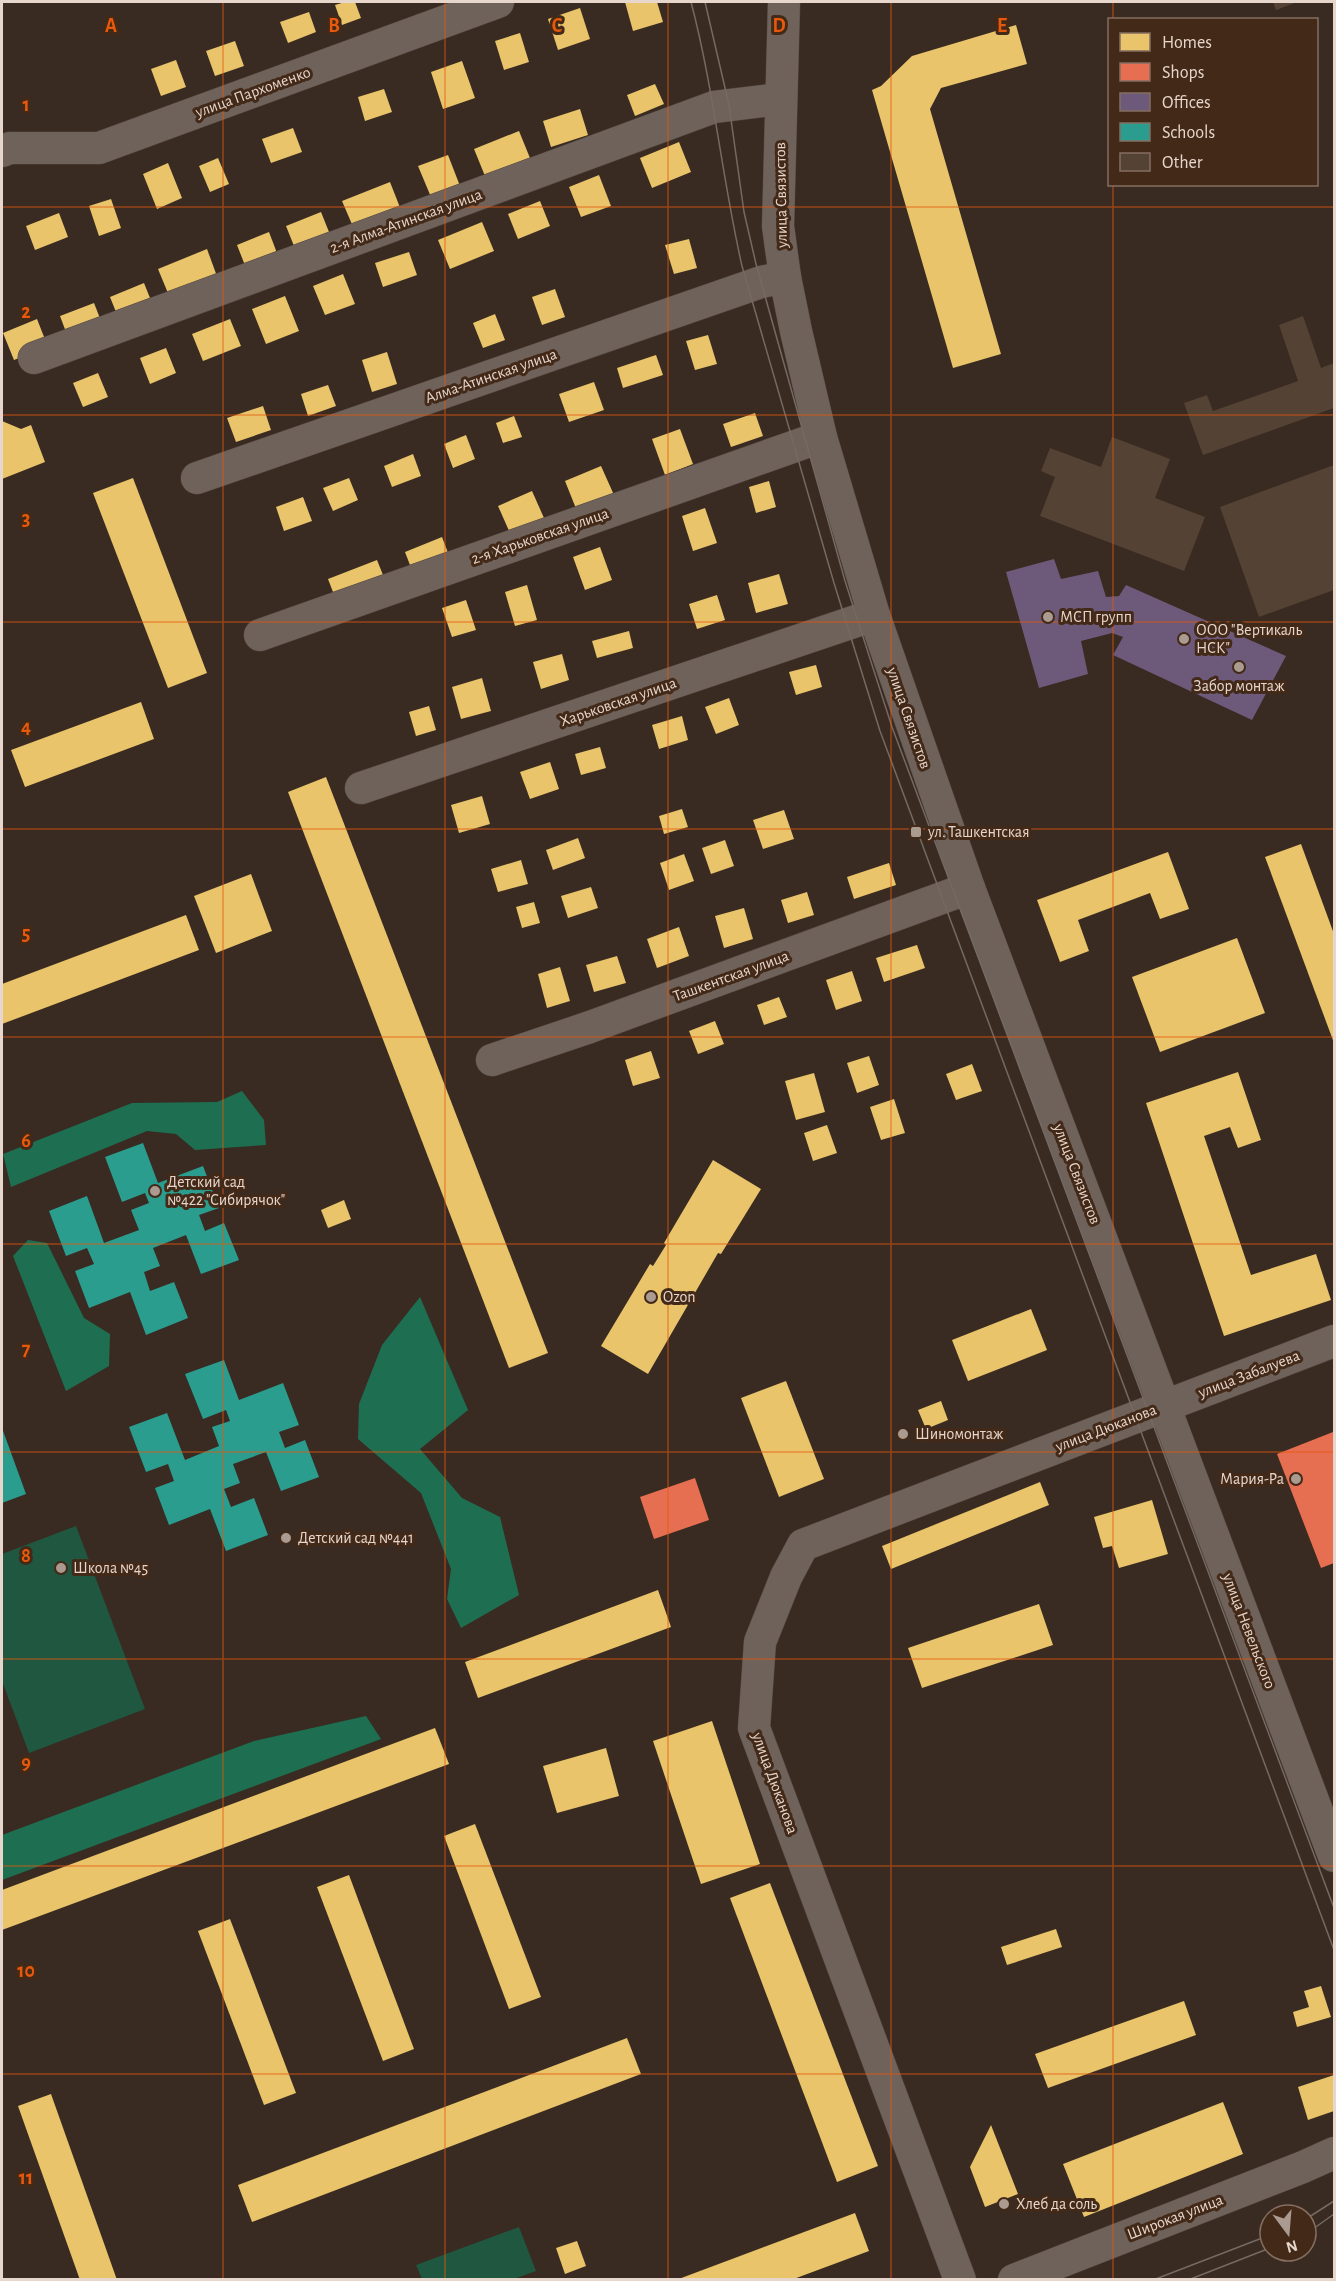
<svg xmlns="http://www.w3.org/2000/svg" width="1336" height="2281" font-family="'Alegreya Sans',sans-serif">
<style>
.green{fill:#1f5740}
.forest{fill:#1e6f51}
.homes{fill:#e9c46a}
.shops{fill:#e76f51}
.offices{fill:#6d597a}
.schools{fill:#2a9d8f}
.building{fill:#544234}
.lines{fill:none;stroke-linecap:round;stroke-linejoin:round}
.minor-casing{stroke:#53463f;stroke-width:33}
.minor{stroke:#6e625b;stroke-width:32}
.tram{stroke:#746a63;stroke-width:1.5}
.grid{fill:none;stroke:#e8590c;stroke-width:1.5;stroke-opacity:0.55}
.poi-dot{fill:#aa9a90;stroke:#432918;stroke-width:2}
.labels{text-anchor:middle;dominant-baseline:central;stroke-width:6;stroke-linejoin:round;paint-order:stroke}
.street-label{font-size:16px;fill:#e7d6cb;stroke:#432918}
.poi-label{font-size:16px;fill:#e7d6cb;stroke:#432918;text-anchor:start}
.grid-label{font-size:20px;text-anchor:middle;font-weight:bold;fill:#e8590c;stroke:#432918;stroke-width:6;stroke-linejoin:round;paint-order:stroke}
</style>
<rect width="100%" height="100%" fill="#392b22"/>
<g class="green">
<polygon points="76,1526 145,1709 29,1753 2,1681 2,1554"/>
<polygon points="519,2227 536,2271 514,2279 422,2279 416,2265"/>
</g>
<g class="forest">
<polygon points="242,1091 264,1120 266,1145 195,1150 176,1134 147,1131 11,1187 3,1154 132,1103 217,1102"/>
<polygon points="28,1240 47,1243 84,1318 110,1334 109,1366 66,1391 13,1256"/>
<polygon points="420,1297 468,1410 420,1449 462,1498 500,1517 519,1595 461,1628 447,1599 451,1569 421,1493 358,1439 359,1404 382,1345"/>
<polygon points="366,1716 381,1739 2,1880 2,1835 254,1741"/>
</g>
<g class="homes">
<polygon points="345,2 355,2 361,18 342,25 335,5"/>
<polygon points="625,2 657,2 663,22 633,31"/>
<polygon points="580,8 590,39 558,50 548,19"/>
<polygon points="309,12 316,32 288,43 280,22"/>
<polygon points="1016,25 1027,64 941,88 930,109 1001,354 953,368 872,90 881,86 912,56"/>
<polygon points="520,33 529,62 504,70 495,41"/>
<polygon points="235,41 244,66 215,76 206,51"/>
<polygon points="176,60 186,87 161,96 151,69"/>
<polygon points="462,61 475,98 443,109 431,72"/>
<polygon points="655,84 664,104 635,116 627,95"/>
<polygon points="384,89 392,112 365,121 358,97"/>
<polygon points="580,109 588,135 551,147 543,121"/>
<polygon points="293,128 302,152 271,163 262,139"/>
<polygon points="519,131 530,158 485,176 474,149"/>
<polygon points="679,142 691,172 652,188 640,158"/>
<polygon points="448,155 460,186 431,197 418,166"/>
<polygon points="218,158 229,184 210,192 199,166"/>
<polygon points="168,163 182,198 157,209 143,174"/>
<polygon points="599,175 611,206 581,217 569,187"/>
<polygon points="390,182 401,210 354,229 342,201"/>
<polygon points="111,199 121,228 99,236 89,206"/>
<polygon points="540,201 550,226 518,239 508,214"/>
<polygon points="321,212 331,237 296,251 286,226"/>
<polygon points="59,213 68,237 35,250 26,226"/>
<polygon points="482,222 494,251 450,269 438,240"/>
<polygon points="269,232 280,261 248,273 237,245"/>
<polygon points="689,239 697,268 674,274 665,245"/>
<polygon points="207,249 218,279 170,298 158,269"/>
<polygon points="409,252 417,275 383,287 375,263"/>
<polygon points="343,274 355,304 325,315 313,286"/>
<polygon points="144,283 154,308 120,322 110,297"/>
<polygon points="555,289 565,317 542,325 532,297"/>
<polygon points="285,296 299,331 266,344 252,309"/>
<polygon points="94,303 103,326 69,340 60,316"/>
<polygon points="495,314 505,340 483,348 473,323"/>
<polygon points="37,319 48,347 14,360 3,333"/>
<polygon points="230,319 241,346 203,361 192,334"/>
<polygon points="708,335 717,364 695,370 686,341"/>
<polygon points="166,348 176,373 150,384 140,358"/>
<polygon points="387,352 397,384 372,392 362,360"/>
<polygon points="656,355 663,375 623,388 617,368"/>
<polygon points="98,373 108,397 83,407 73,383"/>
<polygon points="594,382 604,410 569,422 559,394"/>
<polygon points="328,385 336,406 308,416 301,394"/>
<polygon points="263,406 271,430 236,442 227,418"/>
<polygon points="755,413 763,436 731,447 723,424"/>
<polygon points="514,416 522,437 503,443 496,423"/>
<polygon points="2,421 21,429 31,425 45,462 2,479"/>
<polygon points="680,429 693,464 665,475 652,439"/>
<polygon points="466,435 475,459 453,468 444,444"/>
<polygon points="413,454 421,476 392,487 384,466"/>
<polygon points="601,466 614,495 577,511 565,481"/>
<polygon points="133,478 207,673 168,688 93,493"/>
<polygon points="349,478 358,500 333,511 323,488"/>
<polygon points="769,481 776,507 756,513 749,487"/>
<polygon points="532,491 544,518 510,533 498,506"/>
<polygon points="303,497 312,521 284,531 276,507"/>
<polygon points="705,508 717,543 693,551 682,516"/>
<polygon points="442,537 450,558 413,573 405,552"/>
<polygon points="600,547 612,580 585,590 573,557"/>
<polygon points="377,560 387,585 338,605 328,579"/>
<polygon points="779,574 788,604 756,613 748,583"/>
<polygon points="527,585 537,620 515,626 505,592"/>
<polygon points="717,595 725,620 697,629 689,604"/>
<polygon points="466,600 476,630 452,637 442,608"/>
<polygon points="629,631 633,648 597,658 592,641"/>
<polygon points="562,654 569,680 541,689 533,662"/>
<polygon points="816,665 822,687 796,695 789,672"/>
<polygon points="482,678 491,711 461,719 452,687"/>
<polygon points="729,698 739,725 716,734 705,707"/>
<polygon points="141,702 154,739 25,787 11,750"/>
<polygon points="429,706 436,730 416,736 409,712"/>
<polygon points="682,716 688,740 659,749 652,725"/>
<polygon points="600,747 606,768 581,775 575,754"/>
<polygon points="550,762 559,789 530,799 520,772"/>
<polygon points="326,777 548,1353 509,1368 288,792"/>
<polygon points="482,796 490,824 459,833 451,805"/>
<polygon points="682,809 688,827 664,834 659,816"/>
<polygon points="784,810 794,839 763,849 753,820"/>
<polygon points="578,838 585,858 553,870 546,850"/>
<polygon points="725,840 734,866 711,874 702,848"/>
<polygon points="1301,844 1334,934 1334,1043 1265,857"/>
<polygon points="1168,852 1189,909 1160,919 1150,893 1078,920 1089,951 1060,962 1037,900"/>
<polygon points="684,854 694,881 669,890 660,863"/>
<polygon points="521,860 528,884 498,892 491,869"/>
<polygon points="889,863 896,885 854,899 847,877"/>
<polygon points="251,874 272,931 216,953 194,896"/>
<polygon points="591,887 598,908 568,918 561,896"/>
<polygon points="807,892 814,915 788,923 781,900"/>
<polygon points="534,902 540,923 522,928 516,907"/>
<polygon points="744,908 753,939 724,948 715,916"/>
<polygon points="186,915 199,950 2,1024 2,984"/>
<polygon points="679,927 689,956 657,968 647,939"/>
<polygon points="1237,938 1265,1013 1160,1052 1132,977"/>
<polygon points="917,945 925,968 884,982 876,958"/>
<polygon points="617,956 626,983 594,992 586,965"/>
<polygon points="560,967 570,1001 547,1008 538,974"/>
<polygon points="852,971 862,1001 836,1010 826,980"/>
<polygon points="779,997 787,1017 764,1025 757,1005"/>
<polygon points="715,1021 724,1044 698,1054 689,1031"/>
<polygon points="651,1051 660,1078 633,1086 625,1060"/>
<polygon points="869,1056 879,1085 857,1093 847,1063"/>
<polygon points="972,1064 982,1091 956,1100 946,1074"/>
<polygon points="1238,1072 1261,1140 1238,1148 1230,1127 1204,1136 1251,1275 1316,1254 1331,1300 1224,1336 1146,1103"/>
<polygon points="814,1073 825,1112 796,1120 785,1081"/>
<polygon points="894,1099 905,1133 881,1140 870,1107"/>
<polygon points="827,1125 837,1153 813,1161 804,1133"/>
<polygon points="713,1160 761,1189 721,1254 718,1253 648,1374 601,1346 650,1264 653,1266 666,1245 664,1243"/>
<polygon points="344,1200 351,1219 328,1228 321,1210"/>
<polygon points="1031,1309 1047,1350 968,1381 952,1340"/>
<polygon points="786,1381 824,1479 779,1497 741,1398"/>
<polygon points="941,1401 948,1420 926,1429 918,1410"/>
<polygon points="1040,1482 1049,1505 891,1569 882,1546"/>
<polygon points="1152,1500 1168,1554 1119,1568 1112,1546 1103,1548 1094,1517"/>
<polygon points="658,1590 671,1627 478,1698 465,1662"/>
<polygon points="1039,1604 1053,1645 922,1688 908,1648"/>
<polygon points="712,1721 760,1864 701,1884 653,1741"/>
<polygon points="435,1728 449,1764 2,1930 2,1890"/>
<polygon points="606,1748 619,1796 557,1813 543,1766"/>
<polygon points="475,1824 541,1997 509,2009 444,1836"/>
<polygon points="349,1875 414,2049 383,2061 317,1887"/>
<polygon points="770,1883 878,2166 837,2182 730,1898"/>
<polygon points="230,1919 296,2093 264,2105 198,1931"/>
<polygon points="1056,1929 1062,1947 1007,1965 1001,1947"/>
<polygon points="1321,1986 1331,2017 1297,2027 1293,2012 1309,2007 1304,1991"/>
<polygon points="1184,2001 1196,2035 1048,2088 1035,2054"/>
<polygon points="627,2038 641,2074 252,2222 238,2185"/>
<polygon points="1334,2075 1334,2111 1308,2120 1298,2087"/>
<polygon points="51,2094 117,2280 80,2280 18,2106"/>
<polygon points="1223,2102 1243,2154 1084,2217 1063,2164"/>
<polygon points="991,2125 1018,2194 985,2207 970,2167"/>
<polygon points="855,2213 869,2251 791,2280 676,2280"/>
<polygon points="577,2241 586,2266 565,2274 556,2248"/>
</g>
<g class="shops">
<polygon points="1333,1432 1334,1438 1334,1563 1321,1568 1277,1454"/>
<polygon points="695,1478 709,1520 654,1539 640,1497"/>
</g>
<polygon class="offices" points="1054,559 1061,579 1098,571 1106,597 1119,596 1126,585 1286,656 1252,720 1113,655 1123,637 1112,633 1081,641 1088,674 1039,688 1006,572"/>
<g class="schools">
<polygon points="143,1143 158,1183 203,1166 219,1208 199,1215 205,1231 224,1223 239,1260 201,1274 186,1235 153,1248 160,1266 144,1272 150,1291 174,1282 188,1318 146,1335 130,1292 89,1308 75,1271 94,1264 87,1248 66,1256 49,1211 87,1196 104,1243 139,1230 131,1210 149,1203 145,1193 122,1202 105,1157"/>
<polygon points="224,1360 239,1400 283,1383 299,1425 279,1432 285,1448 305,1440 319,1477 281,1491 266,1452 233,1464 240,1483 224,1489 231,1507 254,1498 268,1535 226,1551 210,1509 169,1525 155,1488 174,1481 168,1464 146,1472 129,1427 167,1413 185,1460 219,1446 212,1427 230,1421 226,1410 203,1419 185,1374"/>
<polygon points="2,1428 26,1494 2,1503"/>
</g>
<g class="building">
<polygon points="1273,2 1297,2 1276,10"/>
<polygon points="1303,316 1321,368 1334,363 1334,408 1203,455 1184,403 1207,395 1213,411 1298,381 1279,325"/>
<polygon points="1112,437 1170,459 1155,498 1205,517 1184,571 1040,516 1055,477 1041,471 1050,448 1101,467"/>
<polygon points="1334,465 1334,590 1259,617 1220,507"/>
</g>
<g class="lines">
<g class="minor-casing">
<g id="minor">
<polyline points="784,2 778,226 785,277 796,331 821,437 874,615 969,888 1334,1856"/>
<polyline points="2,151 10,148 99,148 498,2"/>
<polyline points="34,358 714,107 780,99"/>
<polyline points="197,478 761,282 785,277"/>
<polyline points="260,635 821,437"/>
<polyline points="361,788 874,615"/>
<polyline points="492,1060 590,1027 969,888"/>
<polyline points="960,2280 754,1728 760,1642 786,1577 803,1545 1334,1341"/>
<polyline points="1014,2280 1303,2167 1334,2153"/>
</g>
</g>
<use href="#minor" class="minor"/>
<g class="tram">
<path d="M691,2c23,87 31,177 51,264l92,317 46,148 454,1219"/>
<polyline points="705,2 729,105 744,212 756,264 845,581 892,727 1334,1908"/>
<polyline points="1306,2219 1334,2201"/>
<polyline points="1306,2234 1334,2214"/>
<polyline points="1153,2280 1270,2235"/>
<polyline points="1188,2280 1270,2248"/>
</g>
</g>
<path class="grid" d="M223,2v2278M445,2v2278M668,2v2278M891,2v2278M1113,2v18M1113,184v2096M2,207h1332M2,415h1332M2,622h1332M2,829h1332M2,1037h1332M2,1244h1332M2,1452h1332M2,1659h1332M2,1866h1332M2,2074h1332"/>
<g class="poi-dot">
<circle cx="1048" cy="617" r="6"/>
<circle cx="1184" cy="639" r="6"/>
<circle cx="1239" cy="667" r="6"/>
<rect x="910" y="826" width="12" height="12" rx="3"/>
<circle cx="155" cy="1191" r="6"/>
<circle cx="651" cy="1297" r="6"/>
<circle cx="903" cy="1434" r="6"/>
<circle cx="1296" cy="1479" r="6"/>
<circle cx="286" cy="1538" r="6"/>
<circle cx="61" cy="1568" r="6"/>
<circle cx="1004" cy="2204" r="6"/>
</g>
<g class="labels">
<g class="street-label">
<text transform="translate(253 92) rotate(-20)">улица Пархоменко</text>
<text transform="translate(781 195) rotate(-91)">улица Связистов</text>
<text transform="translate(406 221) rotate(-20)">2-я Алма-Атинская улица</text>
<text transform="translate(491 376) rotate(-19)">Алма-Атинская улица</text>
<text transform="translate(540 536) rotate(-19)">2-я Харьковская улица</text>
<text transform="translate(618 702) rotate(-19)">Харьковская улица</text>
<text transform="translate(909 718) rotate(71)">улица Связистов</text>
<text transform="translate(731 976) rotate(-20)">Ташкентская улица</text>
<text transform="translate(1077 1174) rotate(69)">улица Связистов</text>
<text transform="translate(1249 1374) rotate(-21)">улица Забалуева</text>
<text transform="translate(1106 1428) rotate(-21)">улица Дюканова</text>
<text transform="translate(1249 1631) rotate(69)">улица Невельского</text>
<text transform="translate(775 1783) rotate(70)">улица Дюканова</text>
<text transform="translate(1175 2217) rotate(-21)">Широкая улица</text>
</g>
<g class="poi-label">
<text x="1060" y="617">МСП групп</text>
<text x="1196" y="630">ООО "Вертикаль<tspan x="1196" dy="18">НСК"</tspan></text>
<text x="1239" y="686" text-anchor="middle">Забор монтаж</text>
<text x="928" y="832">ул. Ташкентская</text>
<text x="167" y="1182">Детский сад<tspan x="167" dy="18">№422 "Сибирячок"</tspan></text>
<text x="663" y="1297">Ozon</text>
<text x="915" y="1434">Шиномонтаж</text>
<text x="1284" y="1479" text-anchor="end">Мария-Ра</text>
<text x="298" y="1538">Детский сад №441</text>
<text x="73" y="1568">Школа №45</text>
<text x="1016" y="2204">Хлеб да соль</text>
</g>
</g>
<g class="grid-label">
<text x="111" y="32">A</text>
<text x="334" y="32">B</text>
<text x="557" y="32">C</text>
<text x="779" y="32">D</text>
<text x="1002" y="32">E</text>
<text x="26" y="111">1</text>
<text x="26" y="318">2</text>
<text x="26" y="525">3</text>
<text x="26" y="733">4</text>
<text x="26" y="940">5</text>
<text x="26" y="1147">6</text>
<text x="26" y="1355">7</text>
<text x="26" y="1562">8</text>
<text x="26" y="1769">9</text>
<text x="26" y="1977">10</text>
<text x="26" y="2184">11</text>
</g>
<rect width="1336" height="2281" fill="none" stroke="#e7d6cb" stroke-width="6"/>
<rect x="1108" y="18" width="210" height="168" fill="#432918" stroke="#856e60" stroke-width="1.5"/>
<rect x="1120" y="33" width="30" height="18" fill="#e9c46a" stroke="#856e60" stroke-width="1.5"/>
<text x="1162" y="48" font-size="18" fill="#e7d6cb">Homes</text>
<rect x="1120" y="63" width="30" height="18" fill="#e76f51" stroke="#856e60" stroke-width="1.5"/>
<text x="1162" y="78" font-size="18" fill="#e7d6cb">Shops</text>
<rect x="1120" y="93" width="30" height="18" fill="#6d597a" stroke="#856e60" stroke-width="1.5"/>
<text x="1162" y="108" font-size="18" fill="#e7d6cb">Offices</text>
<rect x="1120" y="123" width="30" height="18" fill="#2a9d8f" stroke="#856e60" stroke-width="1.5"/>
<text x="1162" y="138" font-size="18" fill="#e7d6cb">Schools</text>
<rect x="1120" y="153" width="30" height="18" fill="#544234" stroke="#856e60" stroke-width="1.5"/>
<text x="1162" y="168" font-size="18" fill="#e7d6cb">Other</text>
<g transform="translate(1288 2233) rotate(164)"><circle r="28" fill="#432918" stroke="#856e60" stroke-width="1.5"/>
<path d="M0-4.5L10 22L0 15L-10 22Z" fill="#aa9a90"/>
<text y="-9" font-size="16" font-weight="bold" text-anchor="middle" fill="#e7d6cb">N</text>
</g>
</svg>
